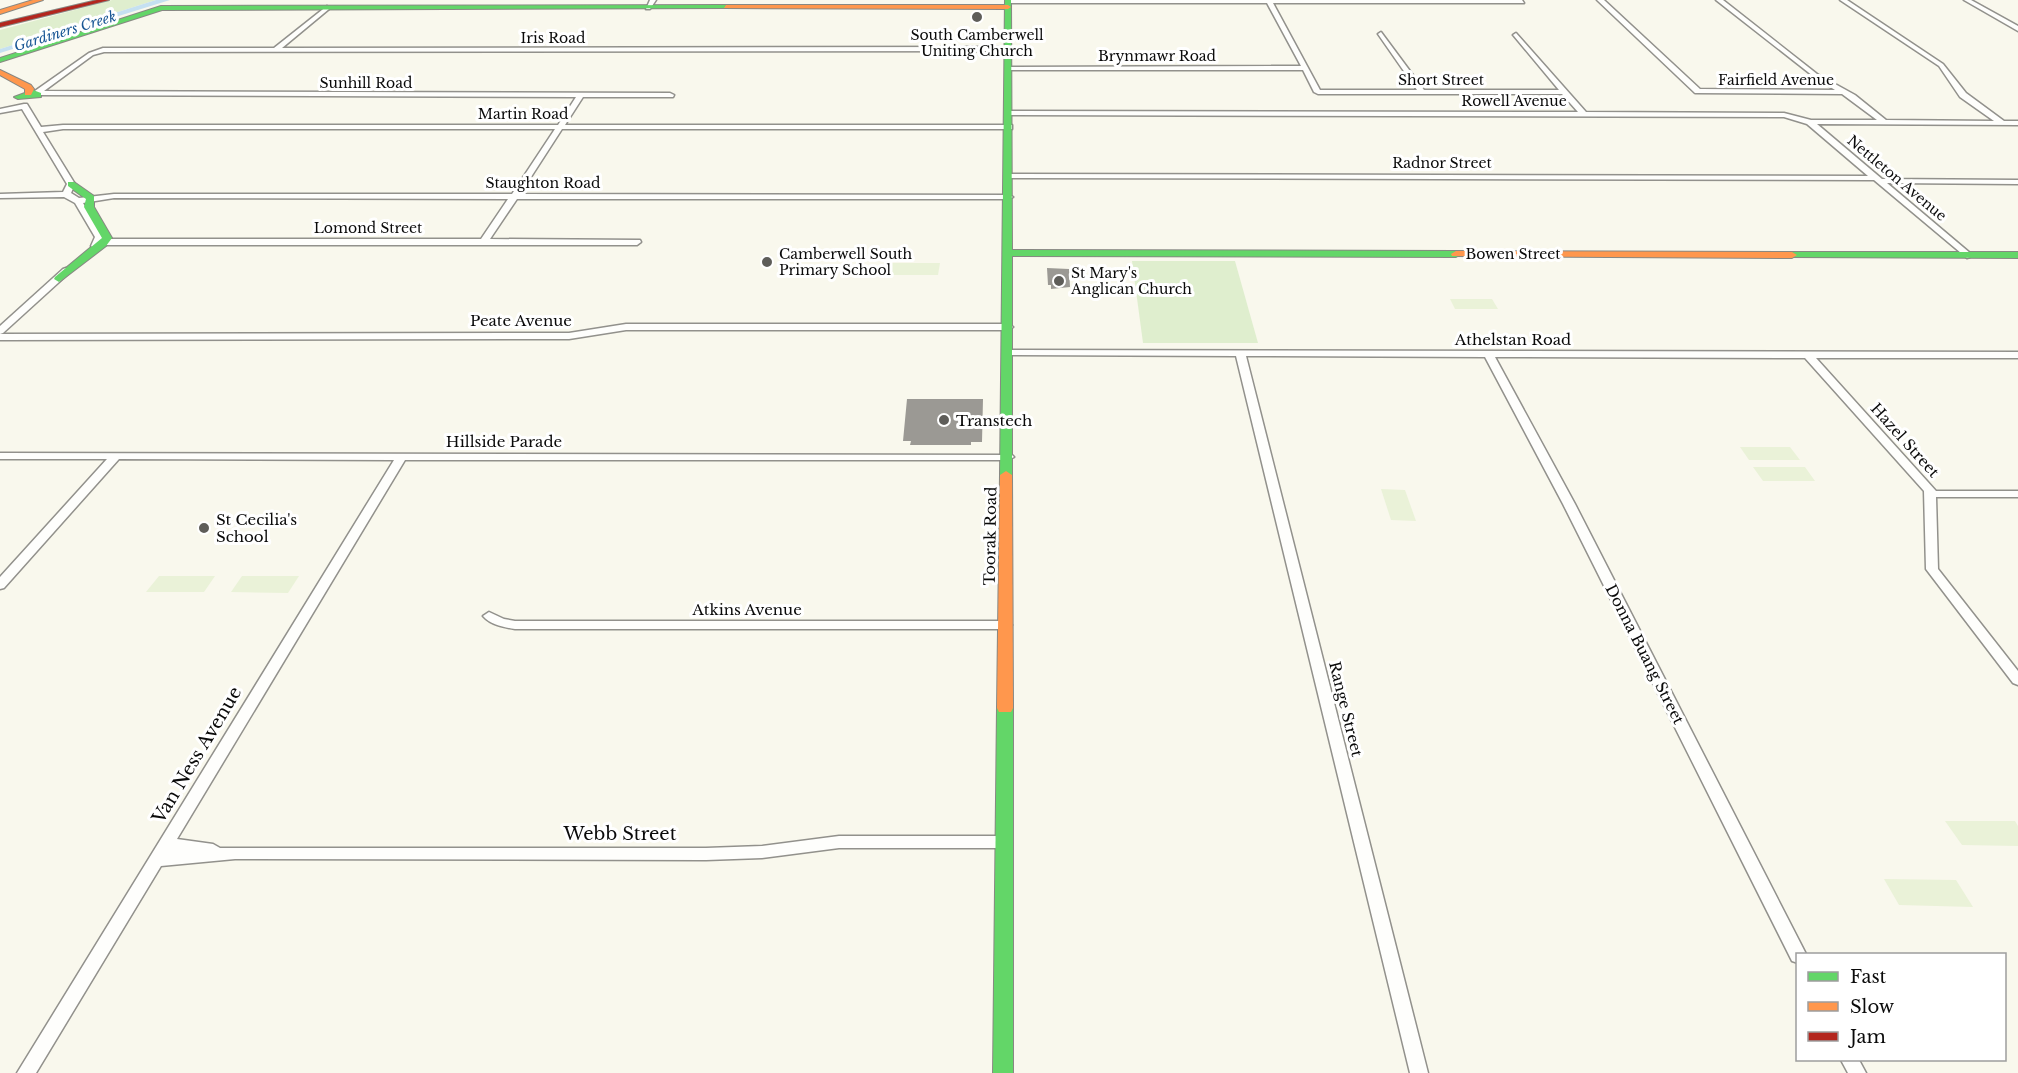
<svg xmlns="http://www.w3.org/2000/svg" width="2018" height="1073" font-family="'Libre Baskerville',serif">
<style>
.green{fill:#dfeece}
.pitch{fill:#eaf2d8}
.water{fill:#c5e0f1}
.building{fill:#9b9994}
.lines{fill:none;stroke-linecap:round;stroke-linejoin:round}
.street-casing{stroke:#92918c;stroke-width:3}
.fast-casing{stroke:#888883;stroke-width:2}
.slow-casing{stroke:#888883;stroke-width:2}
.jam-casing{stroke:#888883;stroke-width:2}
.street{fill:#fefefc;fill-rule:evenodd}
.fast{fill:#63d668;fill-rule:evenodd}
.slow{fill:#ff974d;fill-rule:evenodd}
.jam{fill:#b3261e;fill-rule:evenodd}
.poi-dot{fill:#5e5d59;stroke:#fff;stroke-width:2}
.labels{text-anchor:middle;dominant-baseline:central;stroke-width:6;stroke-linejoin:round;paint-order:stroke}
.far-water-label{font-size:14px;font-style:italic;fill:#1a5795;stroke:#fff}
.far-poi-label{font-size:14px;fill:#0a0a0a;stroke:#fff;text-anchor:start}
.far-street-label{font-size:14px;fill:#0a0a0a;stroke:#fff}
.street-label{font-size:15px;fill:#0a0a0a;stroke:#fff}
.poi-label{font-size:15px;fill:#0a0a0a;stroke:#fff;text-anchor:start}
.near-street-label{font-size:18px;fill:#0a0a0a;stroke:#fff}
</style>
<rect width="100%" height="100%" fill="#f9f8ed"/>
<g class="green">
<polygon points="112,0 156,0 0,49 0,30"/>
<polygon points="1132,261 1235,261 1258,343 1143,343"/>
</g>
<g class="pitch">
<polygon points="889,263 940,263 938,275 887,275"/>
<polygon points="1450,299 1492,299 1498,309 1455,309"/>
<polygon points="1740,447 1790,447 1800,460 1749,460"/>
<polygon points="1753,467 1805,467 1815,481 1763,481"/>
<polygon points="1381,489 1405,490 1416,521 1391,520"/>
<polygon points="159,576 215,576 204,592 146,592"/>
<polygon points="242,576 299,576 288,593 231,592"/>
<polygon points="1945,821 2015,821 2018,826 2018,846 1962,845"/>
<polygon points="1884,879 1956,880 1973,907 1899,905"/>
</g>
<polygon class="water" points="156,0 170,0 0,53 0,49"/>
<g class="building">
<polygon points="1047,268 1069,269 1070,287 1051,289 1051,285 1048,285"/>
<polygon points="907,399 983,399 982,442 971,442 971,445 910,445 911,441 903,441"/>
</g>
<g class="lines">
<g class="street-casing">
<g id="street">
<polygon points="650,0 656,0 650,9 646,9"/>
<polygon points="1006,0 1522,0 1524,3 1273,3 1320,90 1417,90 1378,34 1381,32 1424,90 1559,90 1514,36 1513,35 1516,33 1586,112 1784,113 1811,120 1877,120 1842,94 1695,93 1597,0 1604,0 1700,89 1835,90 1813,76 1716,0 1723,0 1817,74 1855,95 1886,120 1994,121 1960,97 1939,66 1840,0 1847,0 1943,64 1966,93 2004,121 2018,121 2018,125 1817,124 1882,179 2018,180 2018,184 1887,183 1970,253 1970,257 1967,258 1874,180 1009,178 1006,178 1006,174 1868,176 1807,124 1784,117 1009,115 1005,113 1006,111 1578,112 1562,94 1318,94 1314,92 1303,70 1009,70 1006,68 1007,67 1301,66 1267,3 1008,3"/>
<polygon points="1964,0 1971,0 2018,26 2018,31"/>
<path d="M327,6l2,3 -47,39 726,-1 3,2 -3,2 -904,1 -11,3 -49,36 626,2 4,2 -1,2h-90l-18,28h447v4h-450l-42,65 489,1 4,2 -4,2h-492l-27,40 150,1 1,2 -4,3h-537l-5,4 -4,-3 4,-9 -20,-34 -11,-6 -64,1v-4l63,-2 4,-8 -45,-75 -22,4v-4l24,-5h3l14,23 22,-2h495l18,-28 -540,-2 -4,-2 57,-40 14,-5h171zM63,129h492l-43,65h-398l-35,4 -8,-5 4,-9 -32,-52zM114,198l394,1 -27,40h-379l1,-2 -20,-34z"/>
<polygon points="66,268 69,269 69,273 3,333 0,334 0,326 63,269"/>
<polygon points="626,324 1008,324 1013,327 1008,330 626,330 569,339 0,340 0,334 569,333"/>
<polygon points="1008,350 2018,352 2018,358 1816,358 1936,491 2018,491 2018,497 1936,497 1938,569 2018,671 2018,685 2013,683 1926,569 1924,491 1805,358 1495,357 1575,504 1806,954 1798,954 1798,963 1792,961 1563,504 1485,357 1246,356 1428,1073 1410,1073 1236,356 1004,355 1004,351"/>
<polygon points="0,453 1012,455 1014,457 1008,460 405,460 177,839 213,844 220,848 706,848 762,846 839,836 1003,836 1008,838 1011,842 1008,846 1003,848 839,848 762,858 706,860 235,859 161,866 36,1073 17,1073 394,460 119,459 4,588 0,589 0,577 107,459 0,459"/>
<path d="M489,612l15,7 11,2h491l6,4 -6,4h-491c-12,-2 -24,-4 -32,-13z"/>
<polygon points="1841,1060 1859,1060 1866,1073 1848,1073"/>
</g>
</g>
<g class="fast-casing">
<g id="fast">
<polygon points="1005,0 1011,0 1012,250 1456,251 1461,254 1456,257 1012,256 1012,475 1011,478 1001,478 1000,475"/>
<polygon points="726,5 728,8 162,10 0,62 0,58 161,6"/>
<polygon points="33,90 41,93 41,97 18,99 14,97"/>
<polygon points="68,182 74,182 94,196 94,207 112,238 106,246 59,282 54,279 55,277 102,238 84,207 86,199 68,186"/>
<polygon points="1792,252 2018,252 2018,258 1788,257 1788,253"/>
<polygon points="1005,703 1011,704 1013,708 1013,1073 993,1073 997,708 999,704"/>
</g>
</g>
<g class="slow-casing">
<g id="slow">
<polygon points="33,0 43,0 0,14 0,10"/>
<polygon points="726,5 1008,5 1011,7 1008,9 724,8"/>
<polygon points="0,70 31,85 34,89 31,95 25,95 25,89 0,75"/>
<polygon points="1456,251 1792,252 1797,255 1792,258 1452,256 1451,254"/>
<polygon points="1006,471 1012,475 1013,708 1011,712 999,712 997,708 1000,475"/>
</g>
</g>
<g class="jam-casing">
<polygon id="jam" points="97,0 109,0 0,27 0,23"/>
</g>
<use href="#street" class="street"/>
<use href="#fast" class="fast"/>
<use href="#slow" class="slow"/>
<use href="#jam" class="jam"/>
</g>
<g class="poi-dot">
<circle cx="977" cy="17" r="6"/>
<circle cx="767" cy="262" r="6"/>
<circle cx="1059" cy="281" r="6"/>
<circle cx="944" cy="420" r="6"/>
<circle cx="204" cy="528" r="6"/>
</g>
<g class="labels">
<g class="far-water-label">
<text transform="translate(65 31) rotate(-17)">Gardiners Creek</text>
</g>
<g class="far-poi-label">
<text x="977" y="35" text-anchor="middle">South Camberwell<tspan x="977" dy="16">Uniting Church</tspan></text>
<text x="779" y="254">Camberwell South<tspan x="779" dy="16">Primary School</tspan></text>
<text x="1071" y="273">St Mary's<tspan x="1071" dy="16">Anglican Church</tspan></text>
</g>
<g class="far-street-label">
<text x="553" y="38">Iris Road</text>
<text x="1157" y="56">Brynmawr Road</text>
<text x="1441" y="80">Short Street</text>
<text x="1776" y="80">Fairfield Avenue</text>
<text x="366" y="83">Sunhill Road</text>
<text x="1514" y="101">Rowell Avenue</text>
<text x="523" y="114">Martin Road</text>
<text x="1442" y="163">Radnor Street</text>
<text transform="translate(1897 178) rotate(40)">Nettleton Avenue</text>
<text x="543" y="183">Staughton Road</text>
<text x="368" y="228">Lomond Street</text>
<text x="1513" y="254">Bowen Street</text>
</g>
<g class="street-label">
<text x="521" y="320">Peate Avenue</text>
<text x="1513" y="339">Athelstan Road</text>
<text transform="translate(1905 440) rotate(48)">Hazel Street</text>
<text x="504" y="441">Hillside Parade</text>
<text transform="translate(990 536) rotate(-89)">Toorak Road</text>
<text x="747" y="609">Atkins Avenue</text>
<text transform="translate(1645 654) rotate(63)">Donna Buang Street</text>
<text transform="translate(1346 709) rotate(76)">Range Street</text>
</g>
<g class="poi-label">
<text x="956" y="420">Transtech</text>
<text x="216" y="519">St Cecilia's<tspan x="216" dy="17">School</tspan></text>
</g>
<g class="near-street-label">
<text transform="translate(197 755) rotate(-59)">Van Ness Avenue</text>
<text x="620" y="834">Webb Street</text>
</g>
</g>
<rect x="1796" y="953" width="210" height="108" fill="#ffffff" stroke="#9d9d9d" stroke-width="1.5"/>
<rect x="1808" y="972" width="30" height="9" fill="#63d668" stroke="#9d9d9d" stroke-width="1.5"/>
<text x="1850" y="983" font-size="18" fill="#0a0a0a">Fast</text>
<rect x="1808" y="1002" width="30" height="9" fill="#ff974d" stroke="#9d9d9d" stroke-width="1.5"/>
<text x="1850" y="1013" font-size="18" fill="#0a0a0a">Slow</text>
<rect x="1808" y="1032" width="30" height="9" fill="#b3261e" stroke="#9d9d9d" stroke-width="1.5"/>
<text x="1850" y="1043" font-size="18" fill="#0a0a0a">Jam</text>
</svg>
